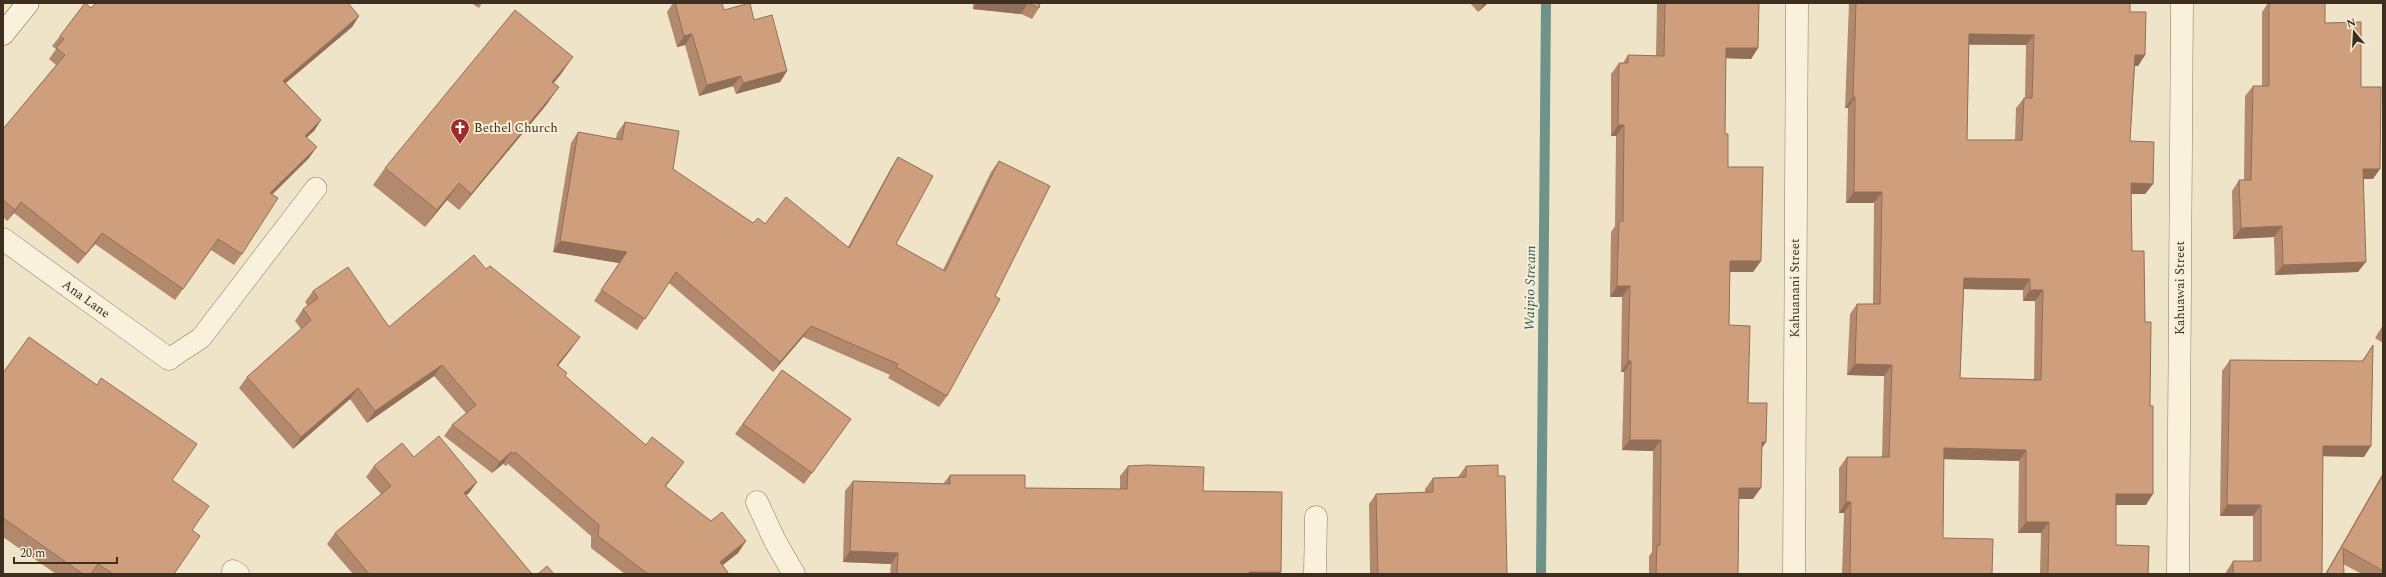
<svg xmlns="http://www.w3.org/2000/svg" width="2386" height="577" font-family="Spectral,serif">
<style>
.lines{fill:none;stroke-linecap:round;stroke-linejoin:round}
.stream{stroke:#6f938a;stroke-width:10}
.lane-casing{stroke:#8d765c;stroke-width:22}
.street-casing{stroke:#8d765c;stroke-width:23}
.secondary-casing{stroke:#6f573f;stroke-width:23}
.lane{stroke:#faf1dc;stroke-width:21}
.street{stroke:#faf1dc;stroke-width:22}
.secondary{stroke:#faf1dc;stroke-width:22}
.wall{fill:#b2896c;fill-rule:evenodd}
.shaded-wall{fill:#916f58}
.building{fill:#cf9f7d;stroke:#916f58;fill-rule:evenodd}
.labels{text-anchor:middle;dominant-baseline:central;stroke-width:4;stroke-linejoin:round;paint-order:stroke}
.poi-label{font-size:13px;fill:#3d2e20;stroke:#f7eed8;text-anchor:start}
.street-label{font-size:13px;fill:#3d2e20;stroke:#f7eed8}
.water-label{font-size:14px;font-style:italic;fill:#2f5d5a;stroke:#f7eed8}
</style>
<rect width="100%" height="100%" fill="#f0e4c8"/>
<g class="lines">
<polyline class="stream" points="1541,574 1546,3"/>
<g class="lane-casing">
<polyline id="lane" points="169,359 201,338 316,188"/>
</g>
<g class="street-casing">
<g id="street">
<polyline points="3,239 169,359"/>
<polyline points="757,502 775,541 794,574"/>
<polyline points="233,571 238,574"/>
<polyline points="1315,574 1316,517"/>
<polyline points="1794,574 1797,3"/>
<polyline points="2178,574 2182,3"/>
</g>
</g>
<g class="secondary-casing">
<polyline id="secondary" points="3,34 28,3"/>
</g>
<use href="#lane" class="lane"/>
<use href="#street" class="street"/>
<use href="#secondary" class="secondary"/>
</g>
<g class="wall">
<polygon points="471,3 482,3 479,8"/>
<polygon points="673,3 724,10 754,20 787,71 780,82 736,94 733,86 699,96 685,45 677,47 667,12"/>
<polygon points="973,3 1040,3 1039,8 1032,19 1021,14 973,9"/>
<polygon points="1470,3 1488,3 1478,12"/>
<polygon points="1657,3 1759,3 1758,48 1751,59 1726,58 1725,134 1728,167 1761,261 1753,272 1730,272 1729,325 1748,403 1766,442 1762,448 1753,499 1739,499 1738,574 1649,574 1649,556 1652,552 1653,451 1622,450 1624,372 1621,372 1622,297 1610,297 1611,232 1615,226 1616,136 1611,136 1611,74 1619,63 1623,63 1628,55 1656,56"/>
<path d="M1849,3h281v9l15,43 -7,11h-3l-5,75 23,43 -8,10h-14l1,57 14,254h-30v40l32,29h-108l1,-41h-23l1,-72 -75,-2 -1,79 49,36h-150l2,-61h-5v-45l8,-11h35l2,-81 -37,-1 3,-61 7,-10h16l1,-101h-28l2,-95h-3zM1969,45h57l-1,53h-1l-8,10 -1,32h-48zM1964,289l59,1v11h12l-1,78 -74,-1z"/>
<polygon points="2268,3 2325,3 2325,23 2361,87 2373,179 2364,179 2358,272 2275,275 2274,237 2233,239 2232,191 2239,180 2244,180 2245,96 2253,86 2262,86 2262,12"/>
<polygon points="91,8 359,16 352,27 286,83 321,120 314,131 307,137 309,158 272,195 242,254 234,265 211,250 175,300 95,244 78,264 14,213 7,221 3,217 3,129 56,65 49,59 56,49 52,46 60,36"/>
<polygon points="561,74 554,83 547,104 459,210 447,200 425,227 373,185 385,168"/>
<polygon points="625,122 673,169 753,223 765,224 848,247 891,168 898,157 896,244 943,270 991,172 999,161 995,296 947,396 939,407 888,378 890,375 803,337 773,372 669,283 637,330 594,301 619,263 553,252 571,143 578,132 616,139 617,133"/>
<polygon points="486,269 572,348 558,366 565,376 676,473 665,487 711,521 746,541 738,553 722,565 729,574 625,574 591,548 591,536 508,464 506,466 503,464 492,473 444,436 452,425 466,413 434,376 367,423 350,399 293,449 239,388 247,377 301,329 295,321 303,309 308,306 305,302 313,291 389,327"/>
<polygon points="2383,325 2383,343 2375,338"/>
<polygon points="2373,345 2364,457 2323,456 2322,574 2226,574 2226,572 2233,561 2253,561 2253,516 2220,516 2222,371 2230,360 2362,361"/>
<polygon points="782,370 851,419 804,484 735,434"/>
<polygon points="3,373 172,480 192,530 174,574 56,574 3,537"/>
<polygon points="414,457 477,482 469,493 466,495 532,574 353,574 327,544 335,533 381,494 366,477 374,466"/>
<polygon points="1128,466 1203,491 1280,574 890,574 891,564 843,562 845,491 853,481 943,484 950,475 1025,488 1120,489 1120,476"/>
<polygon points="1466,466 1498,476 1507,574 1370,574 1369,504 1376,494 1425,492 1425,489 1433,478 1458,477"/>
<polygon points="2383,473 2383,574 2362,574 2343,564 2344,574 2325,574"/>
</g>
<g class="shaded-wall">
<polygon points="977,3 1028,3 1021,14 973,9"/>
<polygon points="1484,3 1488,3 1478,12"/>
<polygon points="359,16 352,27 276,91 283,81"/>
<polygon points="692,34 685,45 677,47 684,36"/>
<polygon points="1969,34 2034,35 2026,45 1961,44"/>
<polygon points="1726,48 1758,48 1751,59 1718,58"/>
<polygon points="2135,55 2145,55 2138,66 2128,66"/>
<polygon points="573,57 561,74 540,99 552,82"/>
<polygon points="787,71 780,82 736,94 743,83"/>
<polygon points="741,76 733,86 699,96 707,85"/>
<polygon points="559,87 547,104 459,210 471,194"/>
<polygon points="1853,97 1855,97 1848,108 1845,108"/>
<polygon points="321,120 314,131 297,146 305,136"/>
<polygon points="1618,125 1624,125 1616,136 1611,136"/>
<polygon points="317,147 309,158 262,204 270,193"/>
<polygon points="2363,169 2380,169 2373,179 2356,179"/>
<polygon points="459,183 447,200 425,227 437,210"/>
<polygon points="2131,183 2153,184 2145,194 2124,194"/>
<polygon points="1854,192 1882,192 1874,203 1846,203"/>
<polygon points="21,202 14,213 7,221 15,210"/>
<polygon points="2282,226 2274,237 2233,239 2241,228"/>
<polygon points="102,233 95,244 78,264 86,254"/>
<polygon points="560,241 627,252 619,263 553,252"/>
<polygon points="1730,261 1761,261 1753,272 1723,272"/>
<polygon points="2366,262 2358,272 2275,275 2283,265"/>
<polygon points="1964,278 2030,279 2023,290 1957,289"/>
<polygon points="1617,286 1630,286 1622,297 1610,297"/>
<polygon points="2030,290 2043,290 2035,301 2023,301"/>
<polygon points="811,326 803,337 773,372 780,362"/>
<polygon points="580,337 572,348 549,377 557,365"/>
<polygon points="1628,361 1631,361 1624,372 1621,372"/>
<polygon points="1855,364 1892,365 1884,376 1847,375"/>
<polygon points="442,365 434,376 367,423 375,411"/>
<polygon points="358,388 350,399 293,449 301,437"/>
<polygon points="1630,440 1661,440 1653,451 1622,450"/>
<polygon points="1762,442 1766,442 1758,452"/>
<polygon points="2323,446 2371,446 2364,457 2315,456"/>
<polygon points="1944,448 2026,450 2019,461 1937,459"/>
<polygon points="511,452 503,464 492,473 500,462"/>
<polygon points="684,462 676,473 657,498 665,486"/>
<polygon points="477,482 469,493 456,503 464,493"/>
<polygon points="1739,488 1761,488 1753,499 1731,499"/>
<polygon points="2116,494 2153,494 2146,505 2109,505"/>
<polygon points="1846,502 1851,502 1844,513 1839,513"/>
<polygon points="2227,505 2261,505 2253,516 2220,516"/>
<polygon points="2026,522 2049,522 2041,533 2018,533"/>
<polygon points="746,541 738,553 712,574 720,562"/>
<polygon points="850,551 898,553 891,564 843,562"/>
<polygon points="1249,572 1281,572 1280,574 1248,574"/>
</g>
<g class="building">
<polygon points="85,3 91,8 96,3 348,3 359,16 283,81 321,120 305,136 317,147 270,193 278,198 242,254 218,239 183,289 102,233 86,254 21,202 15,210 3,200 3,129 65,55 56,48 64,39 60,36"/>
<polygon points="675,3 722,3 724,10 750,3 754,20 772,15 787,71 743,83 741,76 707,85 692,34 684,36"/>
<polygon points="1026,3 1040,3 1039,8 1028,3"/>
<polygon points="1665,3 1759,3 1758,48 1726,48 1725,134 1728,134 1728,167 1763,167 1761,261 1730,261 1729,325 1750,326 1748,403 1767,403 1766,442 1762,442 1761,488 1739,488 1738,574 1656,574 1657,545 1660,545 1661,440 1630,440 1631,361 1628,361 1630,286 1617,286 1619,221 1623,221 1624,125 1618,125 1619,63 1628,63 1628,55 1664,56"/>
<path d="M1856,3h274v9h16l-1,43h-10l-5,86 24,1 -1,42 -22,-1 1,68h12l1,71h6l-1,84h3v88h-37v51l33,1 -1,28h-100l1,-52h-23v-72l-82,-2 -1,90 50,1 -1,35h-142l1,-72h-5l1,-45h42l3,-92 -37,-1 2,-60h23l2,-112h-28l1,-95h-2zM1969,34l65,1 -2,63h-8l-2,42h-55zM1964,278l66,1v11h13l-2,90 -81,-2z"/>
<polygon points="2269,3 2325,3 2325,23 2361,22 2361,87 2381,87 2380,169 2363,169 2366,262 2283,265 2282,226 2241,228 2239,180 2251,180 2253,86 2269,86"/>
<polygon points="515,10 573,57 552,82 559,87 471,194 459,183 437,210 385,168"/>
<polygon points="625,122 679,131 673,169 753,223 758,218 765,224 786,197 849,248 898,157 933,176 896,244 945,271 999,161 1050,186 995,296 1000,299 947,396 896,367 898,364 811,326 780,362 676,272 645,319 601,290 627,252 560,241 578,132 622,140"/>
<polygon points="474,255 486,269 490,266 580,337 557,365 567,373 565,376 646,445 652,437 684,462 665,486 711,521 722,512 746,541 720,562 729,574 648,574 598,536 599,525 515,452 514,454 511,452 500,462 452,425 476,405 442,365 375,411 358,388 301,437 247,377 311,320 303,309 318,298 313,291 348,267 389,327"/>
<polygon points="29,337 97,385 101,378 197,444 172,480 209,506 192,530 200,536 174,574 113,574 98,564 91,574 83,574 3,518 3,373"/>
<polygon points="2373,345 2371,446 2323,446 2322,574 2233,574 2233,561 2261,561 2261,505 2227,505 2230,360 2363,361"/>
<polygon points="782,370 851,419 812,473 743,424"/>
<polygon points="439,436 477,482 464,493 532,574 369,574 335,533 391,486 374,466 402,443 414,457"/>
<polygon points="1147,465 1204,467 1203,491 1282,492 1281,572 1249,572 1249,574 897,574 898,553 850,551 853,481 950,484 950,475 1025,475 1025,488 1127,489 1128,466"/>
<polygon points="1498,465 1498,476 1505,476 1507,574 1378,574 1376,494 1433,492 1433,478 1466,477 1466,466"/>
<polygon points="2383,475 2383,571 2343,548 2344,574 2326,574"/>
<polygon points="547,566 554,574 538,574"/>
</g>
<defs>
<g id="church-pin" transform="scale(1)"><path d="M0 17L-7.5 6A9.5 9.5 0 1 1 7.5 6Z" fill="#9e2a2b" stroke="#f7eed8"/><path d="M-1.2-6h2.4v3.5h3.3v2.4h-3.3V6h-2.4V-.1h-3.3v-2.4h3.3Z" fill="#fff"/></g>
</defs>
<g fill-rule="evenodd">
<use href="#church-pin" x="460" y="128"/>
</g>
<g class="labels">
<g class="poi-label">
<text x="474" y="128">Bethel Church</text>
</g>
<g class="street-label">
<text transform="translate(1795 288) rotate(-90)">Kahuanani Street</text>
<text transform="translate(2180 288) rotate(-90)">Kahuawai Street</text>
<text transform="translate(86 299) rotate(36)">Ana Lane</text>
</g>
<g class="water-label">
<text transform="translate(1530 288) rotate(-89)">Waipio Stream</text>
</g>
</g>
<rect width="2386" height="577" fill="none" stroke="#3d2e20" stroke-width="8"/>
<g transform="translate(2354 32) rotate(342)" stroke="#f7eed8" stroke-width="3" paint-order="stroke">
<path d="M0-3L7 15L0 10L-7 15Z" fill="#3d2e20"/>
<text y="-6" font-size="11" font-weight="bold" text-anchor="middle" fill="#3d2e20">N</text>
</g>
<path d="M14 557v6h103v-6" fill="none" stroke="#3d2e20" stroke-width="2"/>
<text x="20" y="557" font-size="12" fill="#3d2e20" stroke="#f7eed8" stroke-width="3" paint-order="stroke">20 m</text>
</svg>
